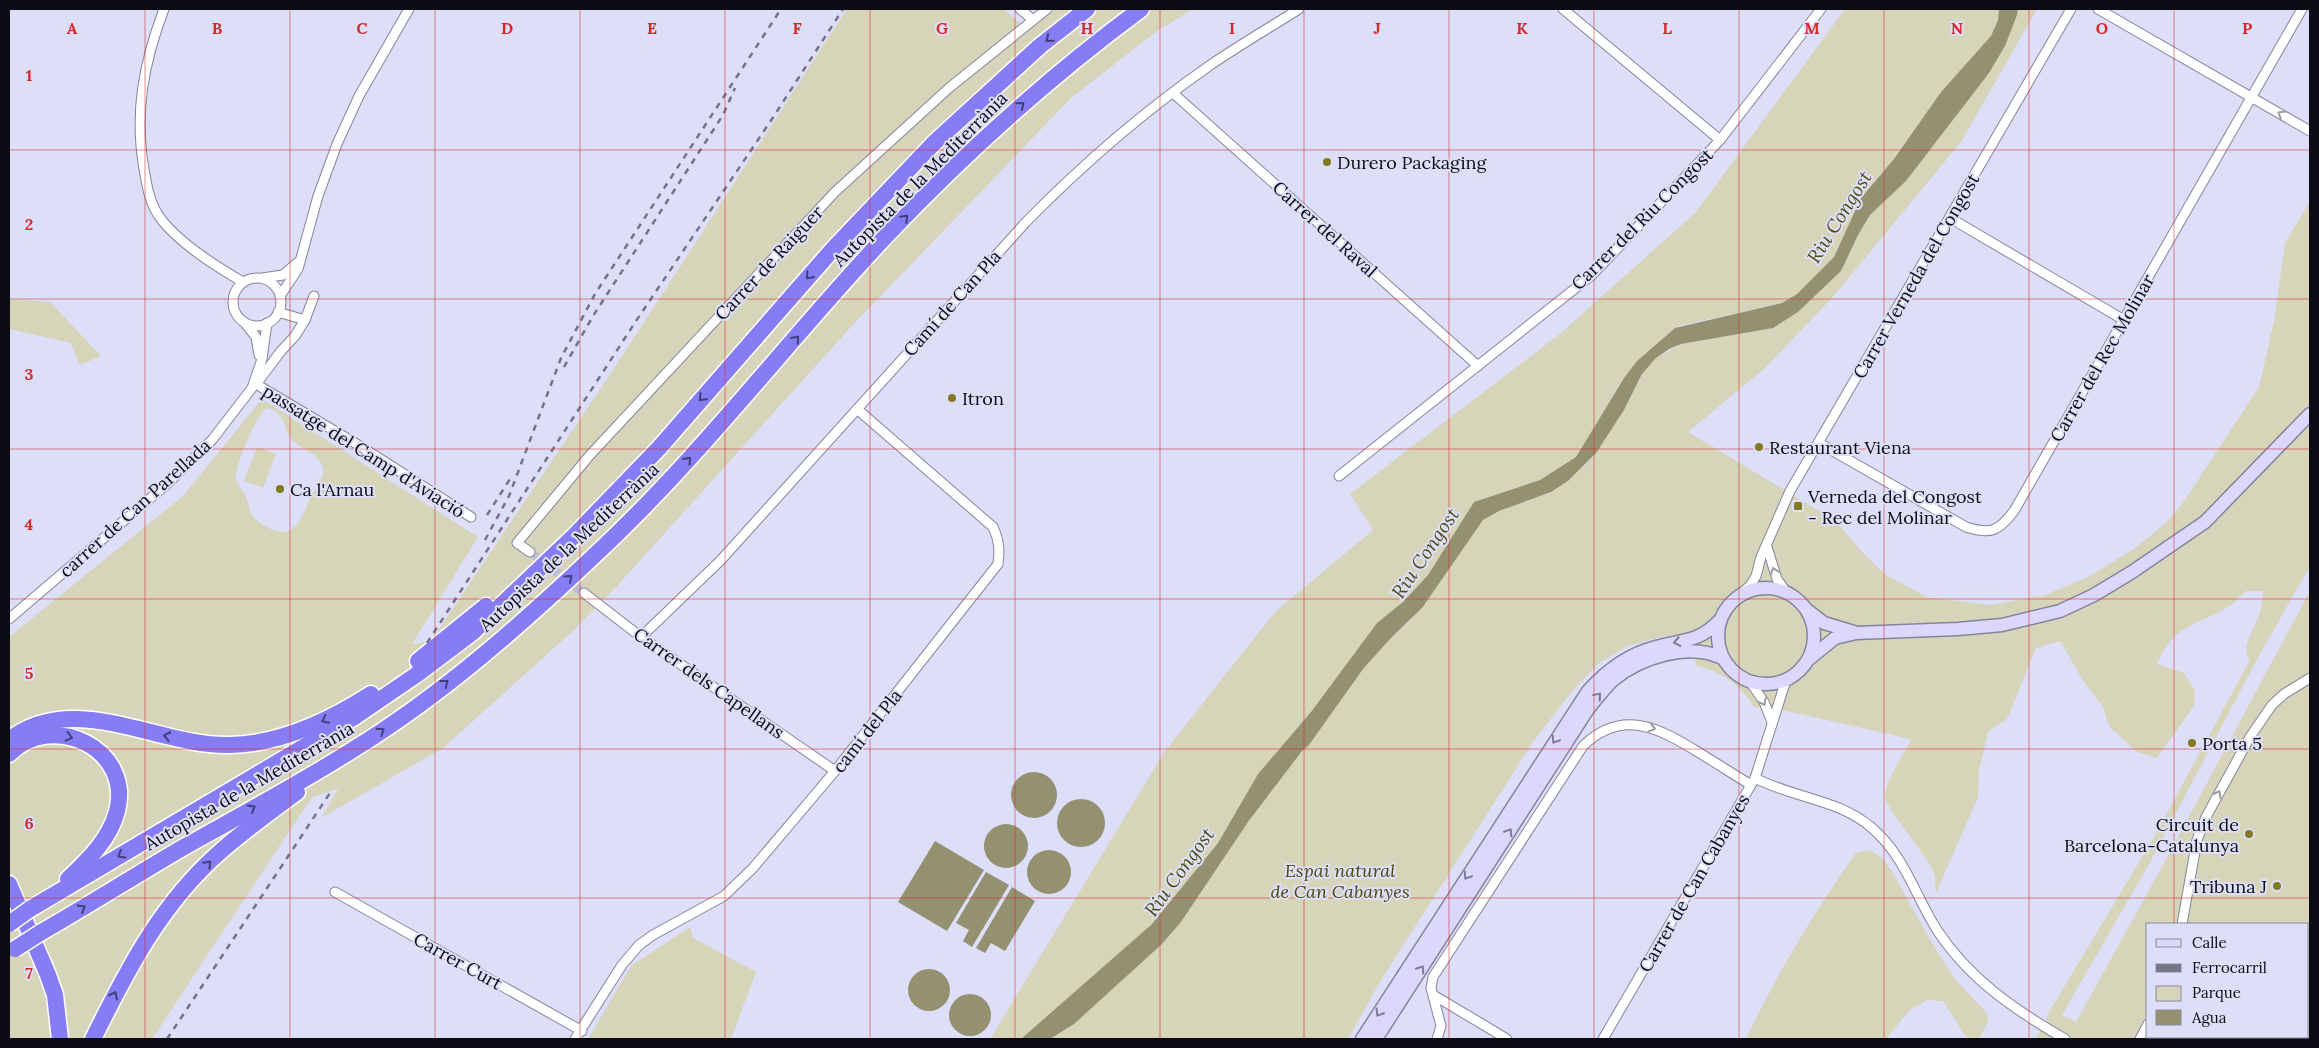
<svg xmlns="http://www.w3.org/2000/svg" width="2319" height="1048" font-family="Lora,serif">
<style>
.green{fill:#d7d5b9;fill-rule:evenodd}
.water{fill:#939170}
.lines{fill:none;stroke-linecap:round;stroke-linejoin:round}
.street-tunnel{stroke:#bebed6;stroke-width:9;stroke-dasharray:9 4.5;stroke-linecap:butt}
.street-casing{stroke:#84859d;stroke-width:11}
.secondary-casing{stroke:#84859d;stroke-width:15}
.highway-casing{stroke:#fff;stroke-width:19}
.street{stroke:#fff;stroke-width:9}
.secondary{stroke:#dbd8fb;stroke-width:12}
.highway{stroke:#867cf3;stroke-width:16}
.rail{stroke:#737485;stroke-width:2.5;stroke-dasharray:6 6;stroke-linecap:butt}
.highway-bridge-casing{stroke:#fff;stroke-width:19;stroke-linecap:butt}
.highway-bridge{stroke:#867cf3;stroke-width:16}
.oneway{stroke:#423e78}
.oneway2{stroke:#9d9da1}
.oneway3{stroke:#7d7c93}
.grid{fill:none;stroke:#d62828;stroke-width:1;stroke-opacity:0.55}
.poi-dot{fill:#827a20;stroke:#dddef8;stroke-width:2}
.labels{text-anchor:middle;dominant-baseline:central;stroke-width:4;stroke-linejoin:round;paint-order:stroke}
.poi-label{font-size:18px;fill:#0b0b13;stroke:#dddef8;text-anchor:start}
.street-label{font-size:18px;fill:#0b0b13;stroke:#dddef8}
.park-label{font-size:18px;font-style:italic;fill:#4d480c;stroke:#dddef8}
.water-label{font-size:19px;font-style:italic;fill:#524d12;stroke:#dddef8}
.grid-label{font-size:16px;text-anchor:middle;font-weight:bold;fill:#d62828;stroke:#dddef8;stroke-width:4;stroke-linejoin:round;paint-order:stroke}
</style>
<rect width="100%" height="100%" fill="#dddef8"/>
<g class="green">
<path d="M847,9h156l25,20 27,-20h138l-36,22 -86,67 -221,230 -233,258 -43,44 -131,118 -122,70 17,-29 -26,8 -160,242h-143v-402l174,-141 79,-97 216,138 -66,107 19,-3 180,-268zM266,408c17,1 18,19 25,30 8,12 29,14 32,31 1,10 -6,17 -10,24 -13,25 -17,54 -53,30 -10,-7 -10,-15 -14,-26 -3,-7 -9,-12 -10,-20 -1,-13 20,-59 30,-69z"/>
<polygon points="1845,9 1999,9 1998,20 1991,36 1941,92 1894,159 1861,198 1834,257 1797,294 1782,303 1679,326 1671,331 1637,361 1621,382 1576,457 1540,480 1474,502 1428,575 1403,602 1377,623 1311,712 1258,774 1218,843 1152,924 1021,1039 990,1039 1165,751 1275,612 1373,530 1350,494 1561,333 1696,212"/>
<path d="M2018,9h19l-76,133 -129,156 -67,70 -77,64 148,89 25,30 25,24 41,22 64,8 54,-10 43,-18 46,-28 32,-26 19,-23 74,-113 15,-66 11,-78 25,-42v365l-55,97 -102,194 -91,158 14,7 87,-157 147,-274v448h-274l16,-32 102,-170 96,-177c-11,-14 7,-34 10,-49 2,-6 3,-14 3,-20h-17c-6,5 -11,12 -18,16 -32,19 -55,18 -71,57l27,9 11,18 -1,15 -37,52 -20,-6 -28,-26 -6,-19 -19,-25 -24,-41 -24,7 -29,71 -19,13 -9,38 -1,27 -42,96c-1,-6 0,-14 -2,-20 -7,-19 -51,-66 -49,-78 3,-20 18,-38 26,-56l-125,-28 -32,-4c-13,-22 -34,-37 -58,-41l-4,-34 -27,4 -37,10 -29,17 -26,27 -40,52 -152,238 -33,59h-298l27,-18 85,-77 19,-22 67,-100 54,-71 7,-6 54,-76 27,-30 18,-16 18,-22 57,-81 16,-9 52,-19 17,-11 22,-21 34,-50 20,-39 12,-13 25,-14 92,-16 25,-16 43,-41 17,-36 12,-20 36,-34 83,-108 16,-27zM2148,924h160v113h-160z"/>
<polygon points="9,299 50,302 101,356 80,365 71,343 9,329"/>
<polygon points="257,447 276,454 263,488 244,481"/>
<path d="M1870,850l12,8 9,12 41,73 23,36 32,34 1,9 -9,17 -13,-2 -23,-36 -16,-1 -18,11 -23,28h-140c29,-62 70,-130 110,-186z"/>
<polygon points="690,927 693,938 756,972 731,1039 588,1039 631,966"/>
</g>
<g class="water">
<polygon points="1999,9 2018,9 2017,15 2005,46 1989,73 1906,181 1870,215 1858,235 1841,271 1798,312 1773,328 1681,344 1669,349 1656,358 1642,374 1624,410 1596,453 1568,481 1551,492 1499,511 1483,520 1422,608 1390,639 1363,669 1309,745 1302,751 1248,822 1181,922 1162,944 1074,1024 1050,1039 1021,1039 1152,924 1218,843 1258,774 1311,712 1377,623 1403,602 1428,575 1474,502 1540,480 1576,457 1624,378 1637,361 1675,328 1782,303 1797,294 1834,257 1861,198 1894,159 1941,92 1991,36 1998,20"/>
<circle cx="1034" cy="795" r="23"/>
<circle cx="1081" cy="823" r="24"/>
<circle cx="1006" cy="846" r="22"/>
<polygon points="935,841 984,870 947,931 898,902"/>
<circle cx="1049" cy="872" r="22"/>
<polygon points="986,872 1009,885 972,947 963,941 969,930 956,923"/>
<polygon points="1012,887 1035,901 1005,951 991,943 985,953 976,948"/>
<circle cx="929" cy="990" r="21"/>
<circle cx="970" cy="1015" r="21"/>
</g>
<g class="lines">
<polyline class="street-tunnel" points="530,552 584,593"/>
<g class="street-casing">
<g id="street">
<path d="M164,9c-20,53 -30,103 -20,160 3,18 6,36 17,50 19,25 56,48 82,63"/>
<polyline points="1020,9 1033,20"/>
<polyline points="1563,9 1720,140"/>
<polyline points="2098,9 2310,131"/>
<polyline points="1173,93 1478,366"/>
<polyline points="1950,218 2124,320"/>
<polyline points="262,278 283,275 297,263"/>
<circle cx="257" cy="302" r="24"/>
<polyline points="280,296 298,269 318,196 337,144 359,96 409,9"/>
<polyline points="278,312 305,320"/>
<polyline points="244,322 256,337 259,355"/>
<polyline points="257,383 281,351 295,336 305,320 314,296"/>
<polyline points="256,384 360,446 471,517"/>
<path d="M1819,443l147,84c25,8 33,4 48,-16l288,-502"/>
<polyline points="1339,476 1592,275 1720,140 1821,9"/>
<polyline points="1767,547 1777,579 1787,593"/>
<polyline points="530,552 517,543 590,455 835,192 949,88 1047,9"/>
<polyline points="584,593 641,637 835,771"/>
<polyline points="1738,596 1750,586 1756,576 1761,557 1790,491 2071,9"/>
<polyline points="9,619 168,483 212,440 252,388 262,359 267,323"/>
<path d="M641,637l80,-77 305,-338c56,-57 117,-110 183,-156 29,-20 60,-38 90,-57"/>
<polyline points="1751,683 1764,702 1772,722"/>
<path d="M1755,778c38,20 84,21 117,50 32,27 43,67 65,102 32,49 78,80 128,109"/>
<polyline points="335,892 582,1031"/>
<polyline points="2182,924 2197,840 2206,817 2250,737 2272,705 2284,694 2310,678"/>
<polyline points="1435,996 1507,1039"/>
<path d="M575,1039l47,-74 17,-20 14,-10 71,-39 29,-28 82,-97 163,-207c2,-14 1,-24 -5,-37l-136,-118"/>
<path d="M1437,1039l4,-13 -10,-38 2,-11 150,-231c39,-38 76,-18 115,6 18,11 35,22 53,33"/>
<polyline points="1603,1039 1755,778 1786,680"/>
<polyline points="2140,1039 2148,1024"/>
</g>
</g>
<g class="secondary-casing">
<g id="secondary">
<circle cx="1766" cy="636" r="48"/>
<polyline points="1807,610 1824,623 1854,632"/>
<polyline points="1809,659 1835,638 1856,633 1958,629 2002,625 2060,611 2094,595 2132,572 2205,522 2310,414"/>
<path d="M1362,1039l226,-348c18,-20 40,-37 68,-44 27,-8 42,-4 63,-26"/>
<path d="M1376,1039l212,-330c8,-10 16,-20 25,-29 28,-23 76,-38 109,-22"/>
</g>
</g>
<g class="highway-casing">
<g id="highway">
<polyline points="418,661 486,606"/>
<path d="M9,740c65,-51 149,7 221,5 51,-1 99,-24 141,-51"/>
<path d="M9,754c44,-44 124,-5 108,57 -7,28 -29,49 -49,68"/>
<polyline points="9,884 48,975 55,995 60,1039"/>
<polyline points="30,909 356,716 416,675 473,632 574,536 659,448 833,249 934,143 1040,46 1087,9"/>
<path d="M40,933c49,-28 96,-58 144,-86 57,-32 115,-63 170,-98 88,-54 168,-125 243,-196 105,-98 191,-213 289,-317 79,-83 163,-159 255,-227"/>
<path d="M93,1039c34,-69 69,-137 128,-188 24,-21 50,-40 76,-59"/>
</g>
</g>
<use href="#street" class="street"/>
<use href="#secondary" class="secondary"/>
<use href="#highway" class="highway"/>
<g class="rail">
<polyline points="564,367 593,316 723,115 735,88"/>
<polyline points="487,515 510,479"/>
<polyline points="485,540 509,496 561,358 595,294 781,9"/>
<polyline points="427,643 636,321 772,119 843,9"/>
<polyline points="167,1039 332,790"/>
</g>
<g class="highway-bridge-casing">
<g id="highway-bridge">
<polyline points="9,924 30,909"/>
<polyline points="15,949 40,933"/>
</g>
</g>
<use href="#highway-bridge" class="highway-bridge"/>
</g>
<defs><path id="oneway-chevron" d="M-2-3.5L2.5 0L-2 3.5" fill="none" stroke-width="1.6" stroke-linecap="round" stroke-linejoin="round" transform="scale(1.25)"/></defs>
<g class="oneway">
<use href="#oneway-chevron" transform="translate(1049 39) rotate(141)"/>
<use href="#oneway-chevron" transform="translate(1021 105) rotate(-40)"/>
<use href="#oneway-chevron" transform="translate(905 218) rotate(-45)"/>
<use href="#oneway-chevron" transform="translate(809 276) rotate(131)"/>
<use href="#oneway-chevron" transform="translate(796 339) rotate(-49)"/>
<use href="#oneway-chevron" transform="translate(702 398) rotate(132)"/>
<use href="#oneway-chevron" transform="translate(688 460) rotate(-48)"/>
<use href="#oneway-chevron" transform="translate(569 578) rotate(-42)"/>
<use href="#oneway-chevron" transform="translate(445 683) rotate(-38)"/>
<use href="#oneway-chevron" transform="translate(325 720) rotate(154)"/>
<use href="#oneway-chevron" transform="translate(381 731) rotate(-35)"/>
<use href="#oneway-chevron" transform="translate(167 736) rotate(-168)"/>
<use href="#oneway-chevron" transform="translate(69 737) rotate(14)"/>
<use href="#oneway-chevron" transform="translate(252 808) rotate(-30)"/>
<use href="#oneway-chevron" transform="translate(121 855) rotate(149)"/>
<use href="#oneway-chevron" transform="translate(208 864) rotate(-45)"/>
<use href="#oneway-chevron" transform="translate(82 908) rotate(-30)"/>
<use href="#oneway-chevron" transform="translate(114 995) rotate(-64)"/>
</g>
<g class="oneway2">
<use href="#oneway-chevron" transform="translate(2281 114) rotate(-149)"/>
<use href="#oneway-chevron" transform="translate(1774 571) rotate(-110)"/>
<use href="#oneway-chevron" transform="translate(1763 702) rotate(62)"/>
<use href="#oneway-chevron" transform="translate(1652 728) rotate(16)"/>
<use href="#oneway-chevron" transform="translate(2218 794) rotate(-61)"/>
</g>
<g class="oneway3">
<use href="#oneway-chevron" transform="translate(1677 642) rotate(169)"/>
<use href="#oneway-chevron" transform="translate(1598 696) rotate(-50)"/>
<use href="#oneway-chevron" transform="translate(1555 740) rotate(123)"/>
<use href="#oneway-chevron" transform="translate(1509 832) rotate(-57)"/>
<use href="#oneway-chevron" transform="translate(1467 876) rotate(123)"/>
<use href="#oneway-chevron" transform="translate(1421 969) rotate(-57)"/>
<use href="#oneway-chevron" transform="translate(1379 1013) rotate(122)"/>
</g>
<path class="grid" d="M145,9v1030M290,9v1030M435,9v1030M580,9v1030M725,9v1030M870,9v1030M1015,9v1030M1160,9v1030M1304,9v1030M1449,9v1030M1594,9v1030M1739,9v1030M1884,9v1030M2029,9v1030M2174,9v915M9,150h2301M9,299h2301M9,449h2301M9,599h2301M9,749h2301M9,898h2301M2174,1037v2"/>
<g class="poi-dot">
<circle cx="1327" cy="162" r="5"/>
<circle cx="952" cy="398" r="5"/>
<circle cx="1759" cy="447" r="5"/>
<circle cx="280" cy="489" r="5"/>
<rect x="1793" y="501" width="10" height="10" rx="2.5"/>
<circle cx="2192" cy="743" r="5"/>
<circle cx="2249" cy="834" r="5"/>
<circle cx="2277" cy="886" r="5"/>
</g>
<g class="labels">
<g class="poi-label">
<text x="1337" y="162">Durero Packaging</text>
<text x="962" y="398">Itron</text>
<text x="1769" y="447">Restaurant Viena</text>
<text x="290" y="489">Ca l'Arnau</text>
<text x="1808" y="496">Verneda del Congost<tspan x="1808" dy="21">- Rec del Molinar</tspan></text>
<text x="2202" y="743">Porta 5</text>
<text x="2239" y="824" text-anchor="end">Circuit de<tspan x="2239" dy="21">Barcelona-Catalunya</tspan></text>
<text x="2267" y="886" text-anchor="end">Tribuna J</text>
</g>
<g class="street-label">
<text transform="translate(920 179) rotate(-45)">Autopista de la Mediterrània</text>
<text transform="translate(1642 219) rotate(-45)">Carrer del Riu Congost</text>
<text transform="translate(1325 229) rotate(42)">Carrer del Raval</text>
<text transform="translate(769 263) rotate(-47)">Carrer de Raiguer</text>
<text transform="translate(1916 276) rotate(-60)">Carrer Verneda del Congost</text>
<text transform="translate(952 303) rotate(-48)">Camí de Can Pla</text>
<text transform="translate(2102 358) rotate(-60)">Carrer del Rec Molinar</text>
<text transform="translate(364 451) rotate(32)">passatge del Camp d'Aviació</text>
<text transform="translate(135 508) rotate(-42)">carrer de Can Parellada</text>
<text transform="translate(569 547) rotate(-43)">Autopista de la Mediterrània</text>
<text transform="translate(709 683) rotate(35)">Carrer dels Capellans</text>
<text transform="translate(867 731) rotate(-52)">camí del Pla</text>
<text transform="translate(249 786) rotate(-30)">Autopista de la Mediterrània</text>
<text transform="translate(1694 883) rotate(-60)">Carrer de Can Cabanyes</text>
<text transform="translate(458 961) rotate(29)">Carrer Curt</text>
</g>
<g class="park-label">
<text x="1340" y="870">Espai natural<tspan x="1340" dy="21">de Can Cabanyes</tspan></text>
</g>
<g class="water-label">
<text transform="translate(1839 217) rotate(-58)">Riu Congost</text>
<text transform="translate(1425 553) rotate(-56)">Riu Congost</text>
<text transform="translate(1179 872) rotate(-54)">Riu Congost</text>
</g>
</g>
<g class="grid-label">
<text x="72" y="34">A</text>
<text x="217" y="34">B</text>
<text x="362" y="34">C</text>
<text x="507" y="34">D</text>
<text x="652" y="34">E</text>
<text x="797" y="34">F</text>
<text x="942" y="34">G</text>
<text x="1087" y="34">H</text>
<text x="1232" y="34">I</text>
<text x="1377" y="34">J</text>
<text x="1522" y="34">K</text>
<text x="1667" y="34">L</text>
<text x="1812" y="34">M</text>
<text x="1957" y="34">N</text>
<text x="2102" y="34">O</text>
<text x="2247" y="34">P</text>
<text x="29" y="81">1</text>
<text x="29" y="230">2</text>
<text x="29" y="380">3</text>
<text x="29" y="530">4</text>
<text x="29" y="679">5</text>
<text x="29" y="829">6</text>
<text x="29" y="979">7</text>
</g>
<rect width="2319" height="1048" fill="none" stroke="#0b0b13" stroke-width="20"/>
<rect x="2146" y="923" width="162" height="115" fill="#dddef8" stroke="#898a9c"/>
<rect x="2156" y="939" width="25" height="8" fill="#dbd8fb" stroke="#898a9c"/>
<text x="2192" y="948" font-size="15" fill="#0b0b13">Calle</text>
<rect x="2156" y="964" width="25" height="8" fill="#737485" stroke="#898a9c"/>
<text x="2192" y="973" font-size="15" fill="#0b0b13">Ferrocarril</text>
<rect x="2156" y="986" width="25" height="15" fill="#d7d5b9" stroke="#898a9c"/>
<text x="2192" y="998" font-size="15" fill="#0b0b13">Parque</text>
<rect x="2156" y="1010" width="25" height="15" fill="#939170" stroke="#898a9c"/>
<text x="2192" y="1023" font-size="15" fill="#0b0b13">Agua</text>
</svg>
